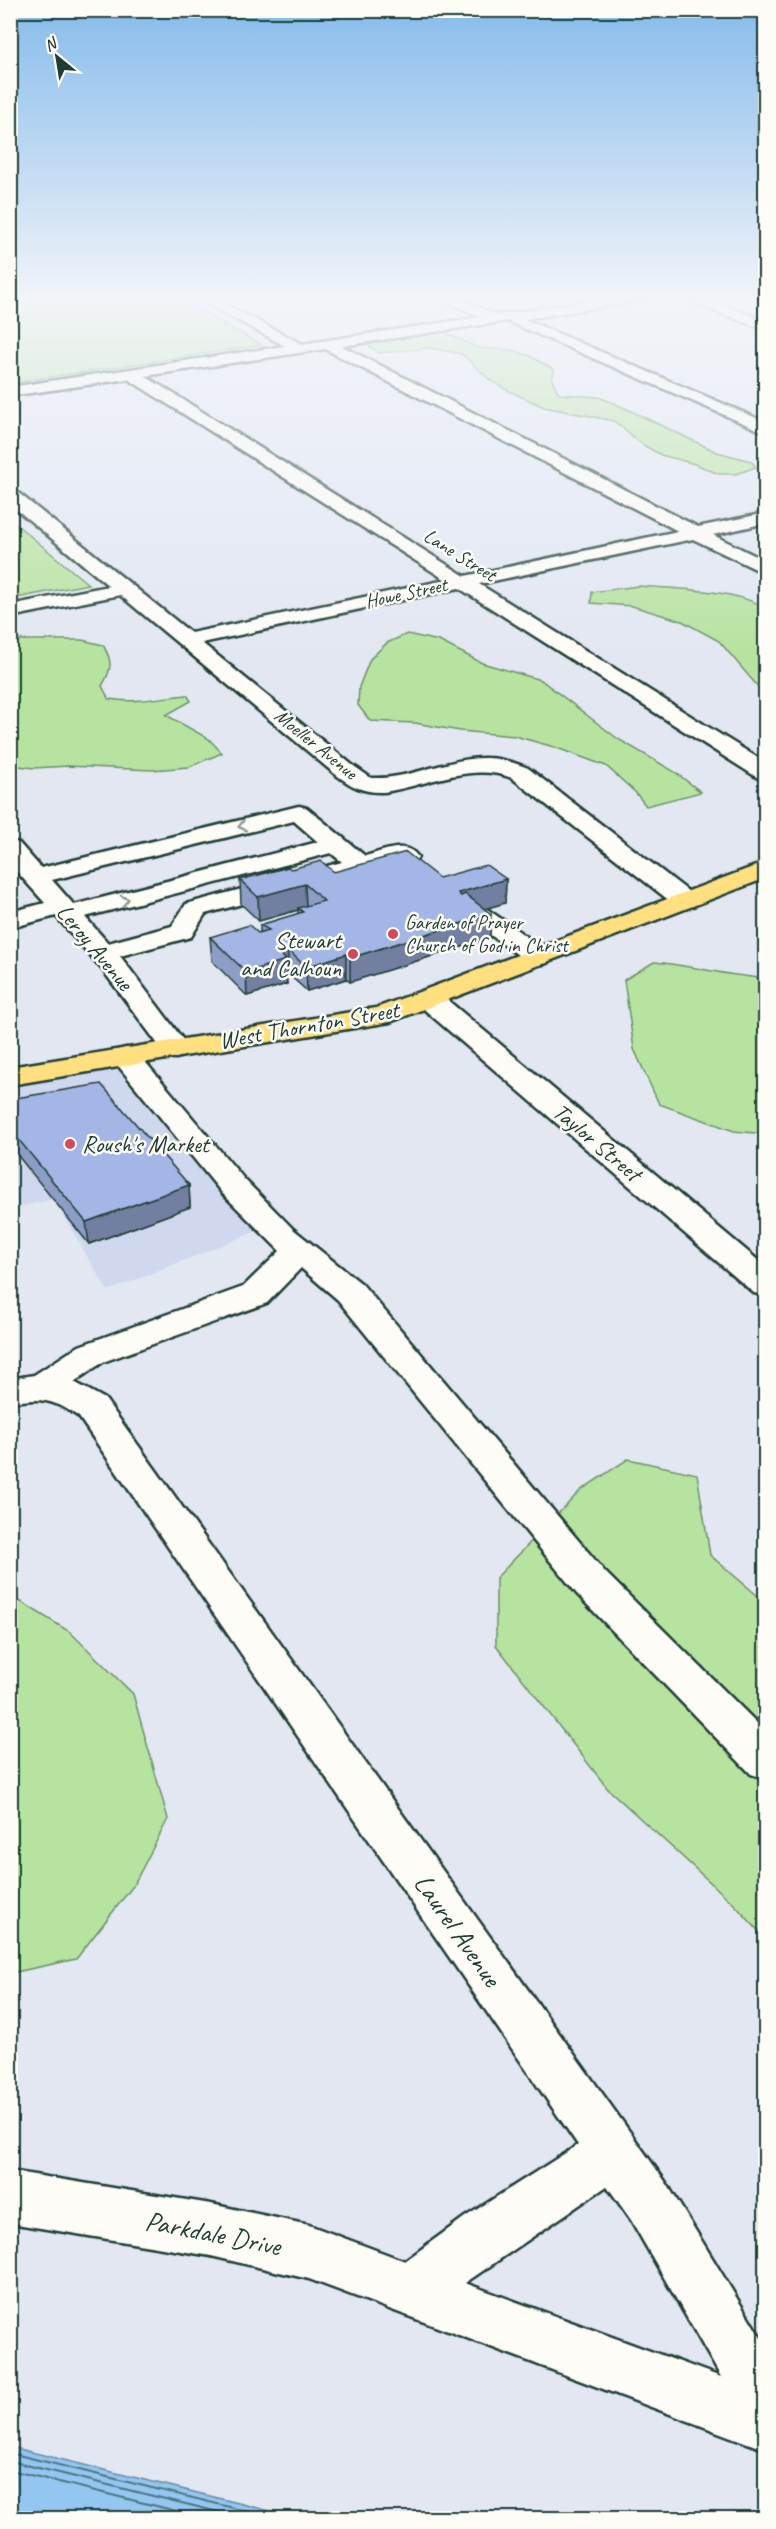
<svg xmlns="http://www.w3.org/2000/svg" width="776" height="2529" font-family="Caveat,sans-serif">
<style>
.built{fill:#cfd8ee}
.green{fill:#b7e3a0;stroke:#6b906a;stroke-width:1.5}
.water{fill:#93c6f0;stroke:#658fa5;stroke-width:1.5}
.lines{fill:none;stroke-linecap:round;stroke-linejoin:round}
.shore{stroke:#4d747f;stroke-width:2}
.minor-casing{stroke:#1f3d34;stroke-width:5}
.major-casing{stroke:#1f3d34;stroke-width:5}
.minor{fill:#fdfcf7;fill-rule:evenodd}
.major{fill:#ffdf80;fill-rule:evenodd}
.wall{fill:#8d9dc5;stroke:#1f3d34;stroke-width:1.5}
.shaded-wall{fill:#737fa0;stroke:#1f3d34;stroke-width:1.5}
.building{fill:#a4b6e5;stroke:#1f3d34;stroke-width:1.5}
.oneway{stroke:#8e9c96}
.poi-dot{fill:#d1495b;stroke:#fdfcf7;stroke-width:2}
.labels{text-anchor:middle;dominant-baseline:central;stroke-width:5;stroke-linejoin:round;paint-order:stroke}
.far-street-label{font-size:20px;fill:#1f3d34;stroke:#fdfcf7}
.far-poi-label{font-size:20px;fill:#1f3d34;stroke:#fdfcf7;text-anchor:start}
.poi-label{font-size:24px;fill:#1f3d34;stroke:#fdfcf7;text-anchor:end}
.street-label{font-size:24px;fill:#1f3d34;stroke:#fdfcf7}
.near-street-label{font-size:28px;fill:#1f3d34;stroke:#fdfcf7}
</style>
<rect width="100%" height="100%" fill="#e2e7f2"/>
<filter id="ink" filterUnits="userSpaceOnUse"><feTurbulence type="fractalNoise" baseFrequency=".0167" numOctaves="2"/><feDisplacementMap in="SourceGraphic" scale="12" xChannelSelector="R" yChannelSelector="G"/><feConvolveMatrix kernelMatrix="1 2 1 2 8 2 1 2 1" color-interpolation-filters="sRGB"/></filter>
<g filter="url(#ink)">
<polygon class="built" points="123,1062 264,1228 108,1291 53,1199 11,1209 11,1083"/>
<g class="green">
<polygon points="10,296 174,296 262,345 11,383"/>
<polygon points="442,331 478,348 512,350 530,356 554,370 552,380 559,394 598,397 614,403 717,452 751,461 756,467 736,474 719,474 695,464 661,455 643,445 614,421 544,407 509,391 491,381 462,354 429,348 379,353 369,346 382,338"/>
<polygon points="11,520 88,584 11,599"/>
<path d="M638,586c35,3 99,3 127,22v83l-6,-3 -40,-47 -37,-20 -50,-15 -41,-3 1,-11z"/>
<polygon points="407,634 439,641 482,663 541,680 618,739 675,772 701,792 646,806 635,792 606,766 554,747 515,736 460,731 415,723 370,721 358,705 359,687 370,659 387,643"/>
<path d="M10,640h72l21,5c10,17 9,24 -1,41l7,13c26,5 52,-2 78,-4l4,6 -25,14 43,24 13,14 -33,14 -37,3 -84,-4 -34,2 -23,-3z"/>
<path d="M654,962c38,3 74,15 111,16v156l-31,-3 -75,-27 -25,-55 -10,-69z"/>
<polygon points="628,1459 697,1474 710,1555 765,1602 765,1938 735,1905 608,1789 496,1645 496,1578 581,1490"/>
<polygon points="10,1595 70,1632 133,1694 168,1819 133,1886 76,1959 11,1973"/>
</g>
<polygon class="water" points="11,2447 299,2518 300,2518 11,2518"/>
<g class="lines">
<g class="shore">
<polyline points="10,2453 274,2518"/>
<polyline points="10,2461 243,2518"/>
<polyline points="10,2470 205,2518"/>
</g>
<g class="minor-casing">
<g id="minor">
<path d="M193,296h16l93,48 178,-27 -43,-21h17l42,19 125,-19h32l-6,4 -123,19 242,103v11l-259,-112 -165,25 356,181 68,-14v10l-53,12 53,26v13l-73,-35 -214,45 287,179v17l-8,-2 -299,-190 -257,55 149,121 20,14c40,2 77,-21 116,-20 14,0 28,5 41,10l165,127 4,5 -4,5 -9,3 -9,-3 -163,-127c-42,-16 -86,8 -128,14 -21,1 -33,-6 -49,-18l-215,-179 -110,22v-12l99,-19 -99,-82v-14l6,1 175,142 255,-53 -318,-201 -118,17v-9l275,-41zM325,349l353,182 -213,45 -320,-200z"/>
<polygon points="680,296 699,296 766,321 766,330 682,299"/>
<path d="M299,806l8,2 58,48c17,-4 41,-17 53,1l-3,5 -9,2 -8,-2 -193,52 -14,23 -71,19 70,93 -4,6 -10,3 -10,-3 -64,-86 -46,-53 -46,12v-16l35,-9 -35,-39v-23l9,2 22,25zM294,821l24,21 -244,63 -22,-25zM331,853l11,9 -156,42 -14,22 -64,17 -23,-26z"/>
<polygon points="468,899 477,902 547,951 551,957 547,963 538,965 529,963 459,912 455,907 459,902"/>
<polygon points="429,991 439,993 766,1267 766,1296 754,1293 419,1005 415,999 419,993"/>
<path d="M126,1048l10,3 108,128 49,50 69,55 243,288 161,160v47l-15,-5 -174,-180 -239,-294 -37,-32 -34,35 -164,59 -29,20 31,17 562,785 99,162v104l-457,-171 -98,-23 -201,-33v-52l201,33 98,21 96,36 60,-44 113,-72 -499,-728c-25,-18 -39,-20 -69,-14v-24l24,-4 45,-29 164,-59 37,-36 -58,-58 -106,-130 -4,-6 4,-6zM607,2186l24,34 90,157 -256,-94z"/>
</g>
</g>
<g class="major-casing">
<polygon id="major" points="766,862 766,878 390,1022 10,1085 10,1067 376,1008"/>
</g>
<use href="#minor" class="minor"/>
<use href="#major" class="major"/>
</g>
<g class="wall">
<polygon points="291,869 439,878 506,879 505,903 484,909 490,938 350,982 346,979 307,991 288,974 286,975 287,984 247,996 212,961 210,937 258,933 260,933 260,925 298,914 298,910 259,921 241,904 240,880"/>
<polygon points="10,1099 189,1185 190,1207 89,1244 10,1146"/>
</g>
<g class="shaded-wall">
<polygon points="506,879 505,903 457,917 458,893"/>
<polygon points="305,884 306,908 298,908 298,910 259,921 258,897"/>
<polygon points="491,914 490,938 350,982 350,958"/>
<polygon points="288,950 288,974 286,975 287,984 247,996 246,972 279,953"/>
<polygon points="346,954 346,979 307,991 306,967"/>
<polygon points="189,1185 190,1207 89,1244 86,1222"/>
</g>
<g class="building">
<polygon points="406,852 439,878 486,865 506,879 458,893 461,896 465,894 491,914 350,958 346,954 306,967 288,950 279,953 286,960 246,972 210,937 249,925 258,933 269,930 260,925 303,912 298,908 324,901 305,884 258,897 240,880 288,867 291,869 321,861 334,872"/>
<polygon points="101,1084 189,1185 86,1222 10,1129 10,1099"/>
</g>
<defs><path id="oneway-chevron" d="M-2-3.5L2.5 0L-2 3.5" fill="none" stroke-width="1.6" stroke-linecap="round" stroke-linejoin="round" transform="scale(1.5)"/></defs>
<g class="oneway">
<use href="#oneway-chevron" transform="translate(242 826) rotate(166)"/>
<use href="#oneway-chevron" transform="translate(125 900) rotate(-15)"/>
</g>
</g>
<linearGradient id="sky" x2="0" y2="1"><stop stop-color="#86bbeb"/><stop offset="0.46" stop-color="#f2f4f9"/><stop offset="1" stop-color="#f2f4f9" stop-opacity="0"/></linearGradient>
<rect width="776" height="650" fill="url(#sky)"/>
<g class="poi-dot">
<circle cx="393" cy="934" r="6"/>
<circle cx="353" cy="954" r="6"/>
<circle cx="70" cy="1144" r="6"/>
</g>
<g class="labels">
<g class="far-street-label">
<text transform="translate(460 555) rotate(32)">Lane Street</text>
<text transform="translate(406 593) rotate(-12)">Howe Street</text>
<text transform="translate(316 744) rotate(39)">Moeller Avenue</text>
</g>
<g class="far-poi-label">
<text x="405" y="922">Garden of Prayer<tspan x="405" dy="23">Church of God in Christ</tspan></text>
</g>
<g class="poi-label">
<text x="341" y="940">Stewart<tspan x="341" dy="28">and Calhoun</tspan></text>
<text x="82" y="1144" text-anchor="start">Roush's Market</text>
</g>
<g class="street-label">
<text transform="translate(95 947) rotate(50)">Leroy Avenue</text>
<text transform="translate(309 1025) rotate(-10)">West Thornton Street</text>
<text transform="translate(597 1142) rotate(40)">Taylor Street</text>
</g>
<g class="near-street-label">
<text transform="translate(458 1930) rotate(55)">Laurel Avenue</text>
<text transform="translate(213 2233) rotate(11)">Parkdale Drive</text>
</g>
</g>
<rect width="776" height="2529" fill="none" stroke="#fdfcf7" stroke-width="36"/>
<rect x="18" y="18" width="740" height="2493" fill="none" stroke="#1f3d34" stroke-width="2" filter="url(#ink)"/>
<g transform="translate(57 57) rotate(330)" stroke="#fdfcf7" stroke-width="4.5" paint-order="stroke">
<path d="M0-4.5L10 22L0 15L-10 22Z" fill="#1f3d34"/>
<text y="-9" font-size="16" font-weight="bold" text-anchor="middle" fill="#1f3d34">N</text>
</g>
</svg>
